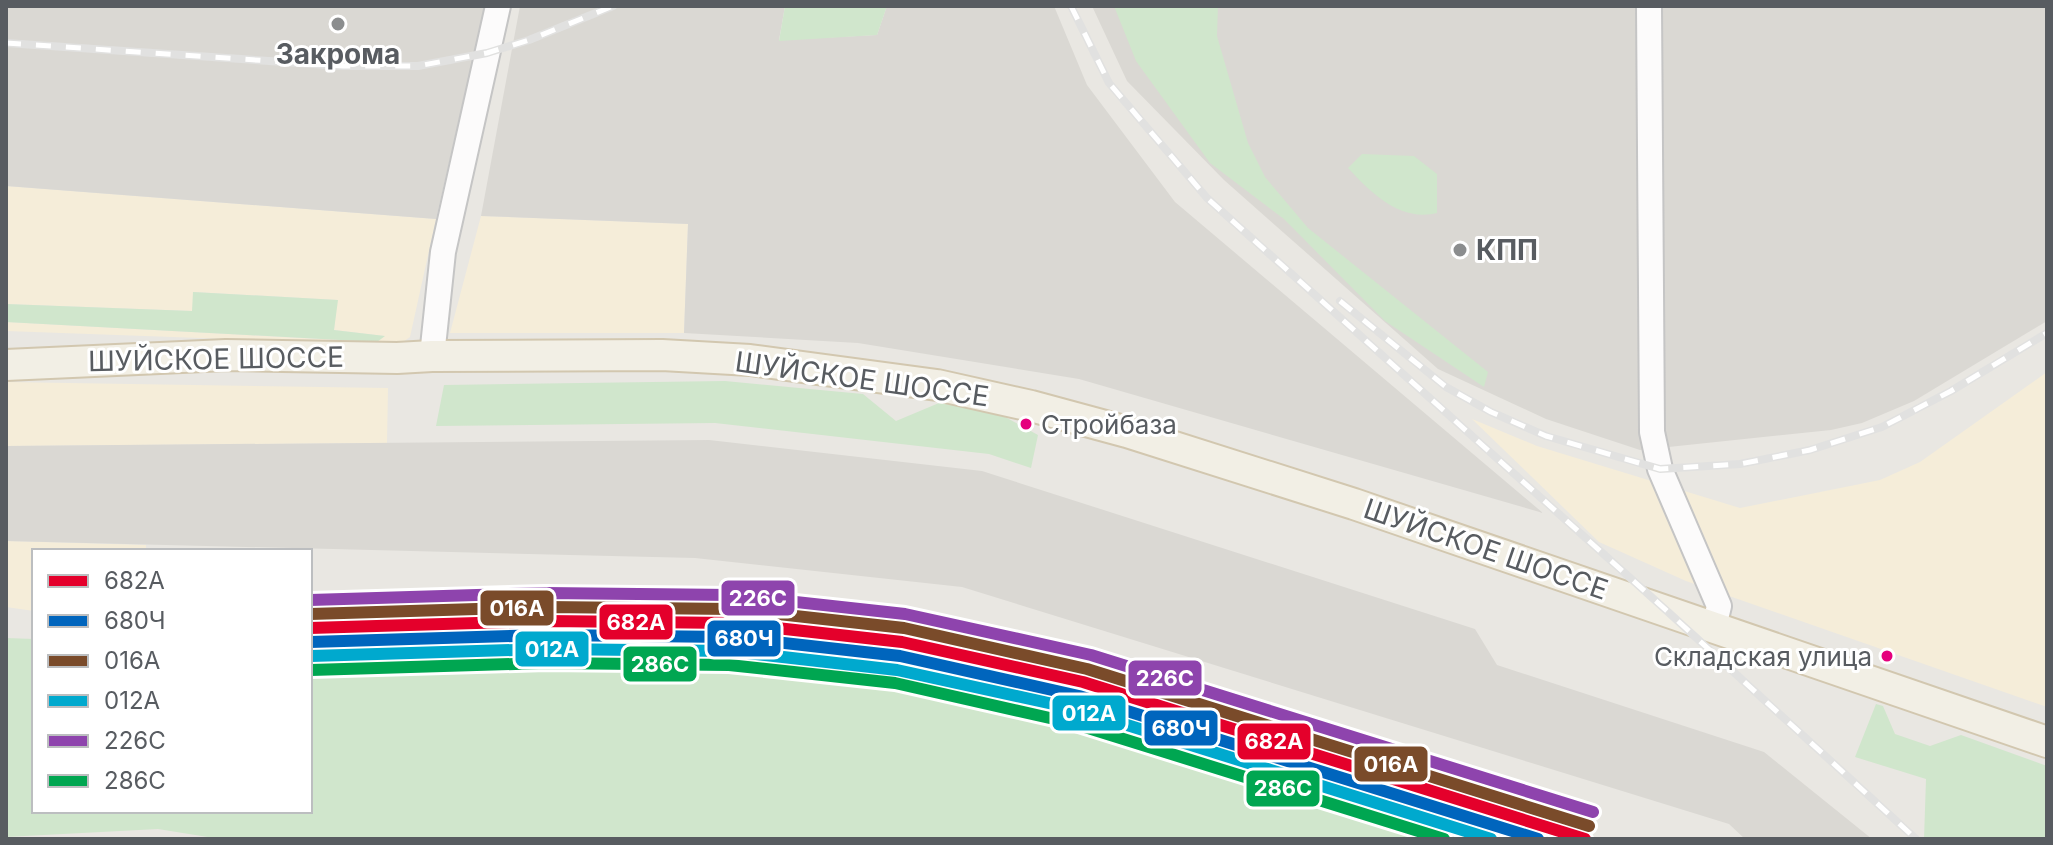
<svg xmlns="http://www.w3.org/2000/svg" width="2053" height="845" font-family="Inter,sans-serif">
<style>
.commercial{fill:#f5edd9}
.industrial{fill:#dad8d3}
.green{fill:#d0e6cc}
.lines{fill:none;stroke-linecap:round;stroke-linejoin:round}
.minor-casing{stroke:#c5c5c5;stroke-width:28}
.major-casing{stroke:#d2c7af;stroke-width:34}
.minor{stroke:#fcfbfb;stroke-width:24}
.major{stroke:#f2efe5;stroke-width:30}
.rail-casing{stroke:#e1e1e0;stroke-width:8}
.rail{stroke:#fff;stroke-width:5;stroke-dasharray:15;stroke-linecap:butt}
.rail-1-casing{stroke:#fff;stroke-width:18}
.rail-2-casing{stroke:#fff;stroke-width:18}
.rail-3-casing{stroke:#fff;stroke-width:18}
.rail-4-casing{stroke:#fff;stroke-width:18}
.rail-5-casing{stroke:#fff;stroke-width:18}
.rail-6-casing{stroke:#fff;stroke-width:18}
.rail-1{stroke:#e4002b;stroke-width:12}
.rail-2{stroke:#0065bd;stroke-width:12}
.rail-3{stroke:#7a4b2a;stroke-width:12}
.rail-4{stroke:#00a9ce;stroke-width:12}
.rail-5{stroke:#8e44ad;stroke-width:12}
.rail-6{stroke:#00a651;stroke-width:12}
.poi-dot{fill:#8b8d8e;stroke:#fff;stroke-width:3}
.bus-dot{fill:#e5007d;stroke:#fff;stroke-width:3}
.labels{text-anchor:middle;dominant-baseline:central;stroke-width:6;stroke-linejoin:round;paint-order:stroke}
.bus-label{font-size:26px;fill:#585c61;stroke:#fff;text-anchor:start}
.poi-label{font-size:28px;font-weight:bold;fill:#585c61;stroke:#fff}
.street-label{font-size:28px;fill:#585c61;stroke:#fff}
.line-badge{stroke:#fff;stroke-width:3}
.badge-label{font-size:22px;text-anchor:middle;font-weight:bold;fill:#fff}
</style>
<rect width="100%" height="100%" fill="#e9e7e2"/>
<g class="commercial">
<polygon points="6,186 436,219 410,337 399,345 6,331 6,322 376,342 384,336 334,330 337,300 194,292 193,311 6,304"/>
<polygon points="481,216 688,224 684,333 450,333"/>
<polygon points="2047,372 2047,707 1686,581 1599,542 1472,419 1537,446 1740,508 1880,480 1920,462"/>
<polygon points="6,382 388,388 387,443 6,446"/>
<polygon points="6,541 146,545 146,551 34,551 34,611 6,607"/>
</g>
<g class="industrial">
<polygon points="6,6 485,6 436,219 6,186"/>
<polygon points="520,6 785,6 779,40 877,35 887,6 1054,6 1087,85 1175,202 1543,513 1079,379 858,343 684,333 688,224 481,216"/>
<polygon points="1092,6 2047,6 2047,321 1914,401 1862,423 1831,430 1640,450 1546,419 1438,369 1224,180 1127,81"/>
<polygon points="709,440 982,471 1475,629 1497,665 1764,752 1872,839 1745,839 1729,824 962,587 695,558 6,541 6,446"/>
</g>
<g class="green">
<polygon points="785,6 887,6 877,35 779,41"/>
<polygon points="1114,6 1218,6 1217,36 1248,143 1265,177 1308,228 1488,372 1484,387 1385,321 1284,219 1210,163 1136,61"/>
<path d="M1362,154l52,2 23,18v39c-37,9 -66,-20 -89,-45z"/>
<polygon points="193,292 338,300 334,330 385,336 377,342 6,322 6,304 192,311"/>
<polygon points="725,381 863,394 896,421 939,403 996,412 1038,435 1031,468 989,454 715,423 436,426 444,385"/>
<polygon points="6,638 34,639 34,811 310,811 310,644 653,639 919,663 1105,720 1431,814 1483,839 220,839 158,829 6,837"/>
<polygon points="1876,704 1883,706 1895,734 1930,746 1961,735 2047,766 2047,839 1924,839 1926,779 1855,757"/>
</g>
<g class="lines">
<g class="minor-casing">
<g id="minor">
<polyline points="1649,6 1652,432 1660,469 1719,606 1714,627"/>
<polyline points="432,356 443,252 498,6"/>
</g>
</g>
<g class="major-casing">
<polyline id="major" points="6,365 226,355 397,358 432,356 662,355 750,360 937,385 1031,406 1127,432 1354,504 2047,742"/>
</g>
<use href="#minor" class="minor"/>
<use href="#major" class="major"/>
<g class="rail-casing">
<g id="rail">
<polyline points="1071,6 1109,83 1207,198 1667,611 1916,839"/>
<polyline points="6,43 343,66 418,66 487,53 529,40 613,6"/>
<polyline points="1340,301 1446,387 1491,412 1546,436 1660,469 1740,464 1810,450 1882,427 1951,391 2047,333"/>
</g>
</g>
<use href="#rail" class="rail"/>
<g class="rail-1-casing">
<polyline id="rail-1" points="310,628 546,621 732,623 902,642 1083,682 1585,839"/>
</g>
<g class="rail-2-casing">
<polyline id="rail-2" points="310,642 546,635 731,637 900,656 1079,696 1538,839"/>
</g>
<g class="rail-3-casing">
<polyline id="rail-3" points="310,614 546,607 732,609 904,628 1087,669 1589,826"/>
</g>
<g class="rail-4-casing">
<polyline id="rail-4" points="311,656 546,649 730,651 897,670 1076,709 1491,839"/>
</g>
<g class="rail-5-casing">
<polyline id="rail-5" points="310,600 545,593 732,595 905,614 1091,655 1593,812"/>
</g>
<g class="rail-6-casing">
<polyline id="rail-6" points="311,670 546,663 729,665 895,683 1072,723 1444,839"/>
</g>
<use href="#rail-1" class="rail-1"/>
<use href="#rail-2" class="rail-2"/>
<use href="#rail-3" class="rail-3"/>
<use href="#rail-4" class="rail-4"/>
<use href="#rail-5" class="rail-5"/>
<use href="#rail-6" class="rail-6"/>
</g>
<g class="poi-dot">
<circle cx="338" cy="24" r="8"/>
<circle cx="1460" cy="250" r="8"/>
</g>
<g class="bus-dot">
<circle cx="1026" cy="424" r="7"/>
<circle cx="1887" cy="656" r="7"/>
</g>
<g class="labels">
<g class="bus-label">
<text x="1041" y="424">Стройбаза</text>
<text x="1872" y="656" text-anchor="end">Складская улица</text>
</g>
<g class="poi-label">
<text x="338" y="54">Закрома</text>
<text x="1476" y="250" text-anchor="start">КПП</text>
</g>
<g class="street-label">
<text transform="translate(216 359) rotate(-1)">ШУЙСКОЕ ШОССЕ</text>
<text transform="translate(862 379) rotate(8)">ШУЙСКОЕ ШОССЕ</text>
<text transform="translate(1486 549) rotate(19)">ШУЙСКОЕ ШОССЕ</text>
</g>
</g>
<g class="line-badge">
<rect x="720" y="579" width="76" height="38" rx="8" fill="#8e44ad"/>
<rect x="479" y="589" width="76" height="38" rx="8" fill="#7a4b2a"/>
<rect x="598" y="603" width="76" height="38" rx="8" fill="#e4002b"/>
<rect x="706" y="619" width="76" height="39" rx="8" fill="#0065bd"/>
<rect x="514" y="630" width="76" height="38" rx="8" fill="#00a9ce"/>
<rect x="622" y="645" width="76" height="38" rx="8" fill="#00a651"/>
<rect x="1127" y="659" width="76" height="38" rx="8" fill="#8e44ad"/>
<rect x="1051" y="694" width="76" height="38" rx="8" fill="#00a9ce"/>
<rect x="1143" y="709" width="76" height="38" rx="8" fill="#0065bd"/>
<rect x="1236" y="722" width="76" height="39" rx="8" fill="#e4002b"/>
<rect x="1353" y="745" width="76" height="38" rx="8" fill="#7a4b2a"/>
<rect x="1245" y="769" width="76" height="39" rx="8" fill="#00a651"/>
</g>
<g class="badge-label">
<text x="758" y="606">226С</text>
<text x="517" y="616">016А</text>
<text x="636" y="630">682А</text>
<text x="744" y="646">680Ч</text>
<text x="552" y="657">012А</text>
<text x="660" y="672">286С</text>
<text x="1165" y="686">226С</text>
<text x="1089" y="721">012А</text>
<text x="1181" y="736">680Ч</text>
<text x="1274" y="749">682А</text>
<text x="1391" y="772">016А</text>
<text x="1283" y="796">286С</text>
</g>
<rect width="2053" height="845" fill="none" stroke="#585c61" stroke-width="16"/>
<rect x="32" y="549" width="280" height="264" fill="#ffffff" stroke="#bcbec0" stroke-width="2"/>
<rect x="48" y="575" width="40" height="12" fill="#e4002b" stroke="#bcbec0" stroke-width="2"/>
<text x="104" y="589" font-size="24" fill="#585c61">682А</text>
<rect x="48" y="615" width="40" height="12" fill="#0065bd" stroke="#bcbec0" stroke-width="2"/>
<text x="104" y="629" font-size="24" fill="#585c61">680Ч</text>
<rect x="48" y="655" width="40" height="12" fill="#7a4b2a" stroke="#bcbec0" stroke-width="2"/>
<text x="104" y="669" font-size="24" fill="#585c61">016А</text>
<rect x="48" y="695" width="40" height="12" fill="#00a9ce" stroke="#bcbec0" stroke-width="2"/>
<text x="104" y="709" font-size="24" fill="#585c61">012А</text>
<rect x="48" y="735" width="40" height="12" fill="#8e44ad" stroke="#bcbec0" stroke-width="2"/>
<text x="104" y="749" font-size="24" fill="#585c61">226С</text>
<rect x="48" y="775" width="40" height="12" fill="#00a651" stroke="#bcbec0" stroke-width="2"/>
<text x="104" y="789" font-size="24" fill="#585c61">286С</text>
</svg>
